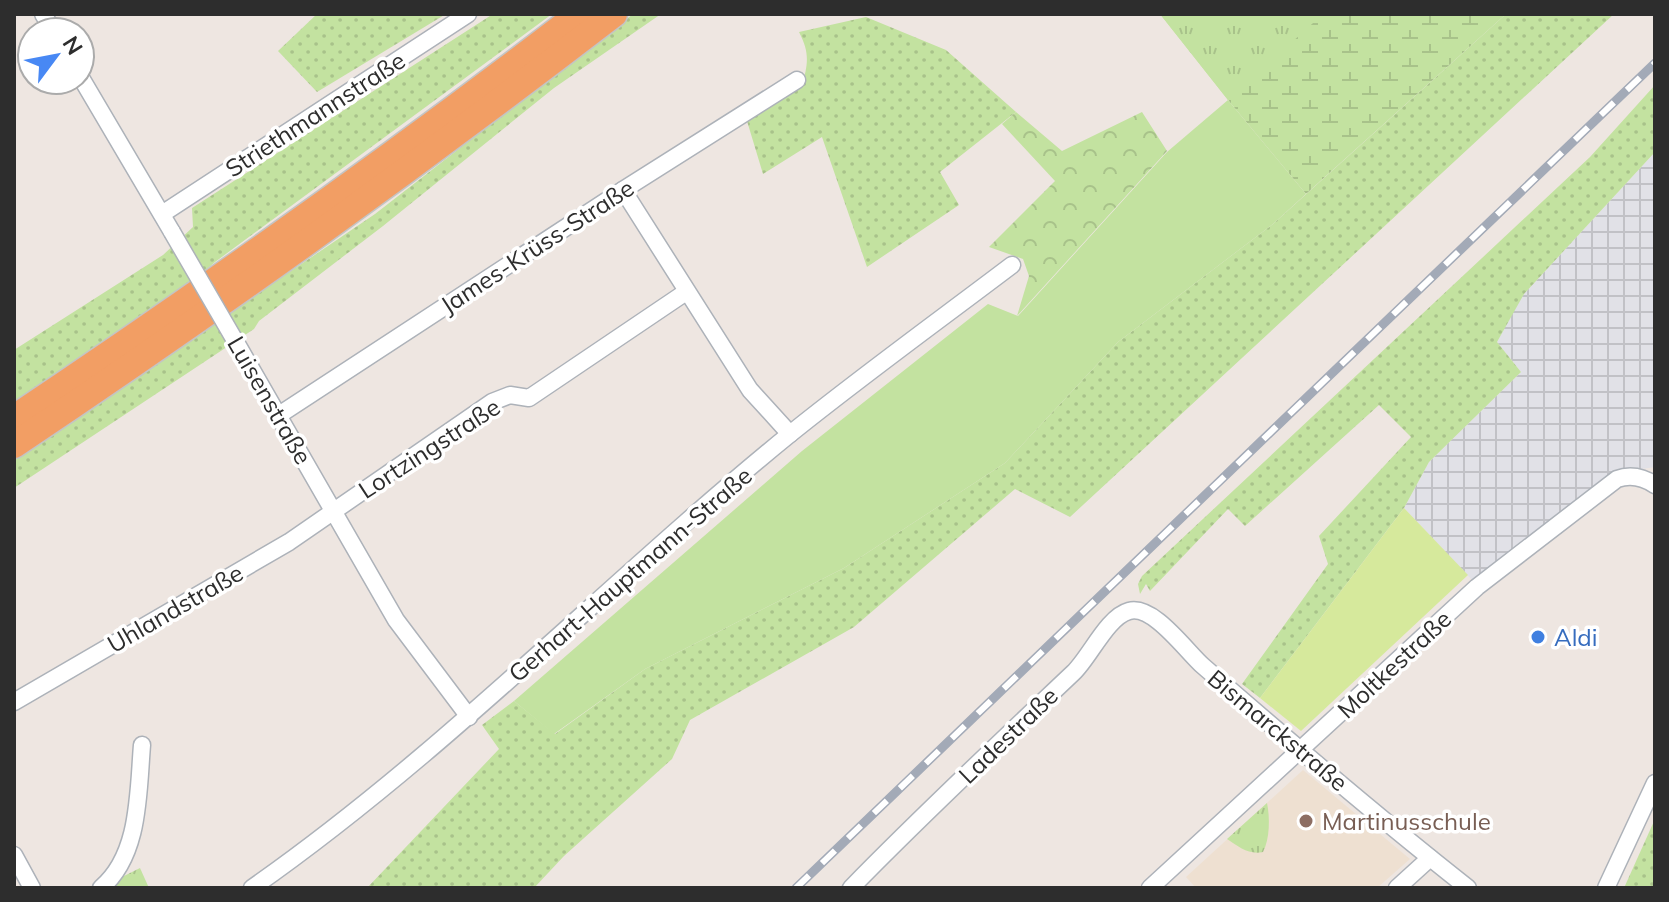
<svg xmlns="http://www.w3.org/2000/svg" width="1669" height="902" font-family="Mulish,sans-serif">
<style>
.industrial{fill:url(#industrial-grid)}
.education{fill:#eee0d1}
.grass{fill:url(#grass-dots)}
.forest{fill:url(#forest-crowns)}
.wetland{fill:url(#wetland-marsh)}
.park{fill:url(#park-tufts)}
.garden{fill:#c3e2a0}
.pitch{fill:#d6e99c}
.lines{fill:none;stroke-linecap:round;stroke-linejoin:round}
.minor-casing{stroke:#adb2b9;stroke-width:19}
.trunk-casing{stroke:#c4c4c4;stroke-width:29}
.minor{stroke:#fff;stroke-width:16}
.trunk{stroke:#f29e64;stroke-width:26}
.rail-casing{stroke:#a3aab7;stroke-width:9}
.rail{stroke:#fff;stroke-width:6;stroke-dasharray:18;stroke-linecap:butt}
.minor-bridge-casing{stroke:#adb2b9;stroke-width:19;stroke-linecap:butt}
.minor-bridge{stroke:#fff;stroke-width:16}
.shop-dot{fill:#3f7fe0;stroke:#fff;stroke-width:3}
.education-dot{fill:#8d6e63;stroke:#fff;stroke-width:3}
.labels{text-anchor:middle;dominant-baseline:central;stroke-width:7;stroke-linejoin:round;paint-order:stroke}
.street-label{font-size:24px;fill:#2d2d2d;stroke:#fff}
.shop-label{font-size:24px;fill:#366cbe;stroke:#fff;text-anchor:start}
.education-label{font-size:24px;fill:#785e54;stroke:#fff;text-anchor:start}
</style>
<defs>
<pattern id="industrial-grid" width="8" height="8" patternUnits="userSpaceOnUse" patternTransform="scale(2)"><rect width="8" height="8" fill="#e1e1e7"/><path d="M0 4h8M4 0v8" fill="none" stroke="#c1c1c6"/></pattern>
<pattern id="grass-dots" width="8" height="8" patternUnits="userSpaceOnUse" patternTransform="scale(2)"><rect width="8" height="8" fill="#c3e2a0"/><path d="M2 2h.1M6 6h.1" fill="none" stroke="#a8c28a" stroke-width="1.8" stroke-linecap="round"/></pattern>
<pattern id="forest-crowns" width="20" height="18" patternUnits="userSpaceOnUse" patternTransform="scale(2)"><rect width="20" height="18" fill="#c3e2a0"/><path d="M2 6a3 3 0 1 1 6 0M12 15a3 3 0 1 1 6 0" fill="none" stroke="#a8c28a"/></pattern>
<pattern id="wetland-marsh" width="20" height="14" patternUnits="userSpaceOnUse" patternTransform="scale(2)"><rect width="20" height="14" fill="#c3e2a0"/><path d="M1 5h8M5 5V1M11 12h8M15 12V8" fill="none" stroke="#a8c28a"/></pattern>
<pattern id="park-tufts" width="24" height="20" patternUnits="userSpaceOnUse" patternTransform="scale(2)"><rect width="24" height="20" fill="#c3e2a0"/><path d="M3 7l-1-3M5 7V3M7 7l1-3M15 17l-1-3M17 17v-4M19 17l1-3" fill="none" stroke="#a8c28a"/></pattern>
</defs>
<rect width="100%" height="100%" fill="#eee6e1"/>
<polygon class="industrial" points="1655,152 1655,467 1615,473 1551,524 1472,580 1404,508 1429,462 1521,372 1497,342 1513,310 1524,294"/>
<polygon class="education" points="1303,770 1410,859 1377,888 1196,888 1186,877"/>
<g class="grass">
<polygon points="317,14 446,14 317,92 278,51"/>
<polygon points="493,14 552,14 215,262 184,289 14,403 14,350 163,255 193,227 192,208"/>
<polygon points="633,14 661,14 554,88 383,226 259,321 254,329 14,488 14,459 375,214"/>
<polygon points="1506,14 1614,14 1070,517 1015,489 854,627 690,720 672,759 564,856 534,888 367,888 499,749 482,725 514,701 555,734 645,669 844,568 1005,463 1118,342 1273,224"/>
<path d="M866,17l80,33 70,62 -76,60 19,33 -92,62 -45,-130 -59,37 -16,-53 55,-35c6,-22 8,-33 -3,-54z"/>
<polygon points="1655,85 1655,152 1524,294 1497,342 1521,372 1429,462 1404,508 1260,698 1242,684 1328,564 1319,536 1411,437 1379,405 1245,526 1228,509 1150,591 1146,584 1140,594 1138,584 1142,576 1590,157"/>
<polygon points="1655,819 1655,888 1624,888"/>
</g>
<polygon class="forest" points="1016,112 1062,151 1142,112 1167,151 1017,316 1029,276 1023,259 989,247 1055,181 1002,124"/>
<polygon class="wetland" points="1160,14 1506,14 1306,194 1228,100"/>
<g class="park">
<polygon points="1160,14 1323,14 1228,100"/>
<path d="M1267,803c3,14 3,36 -4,49 -14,3 -24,-5 -36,-13z"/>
<polygon points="140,868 149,888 111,888 122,877"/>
</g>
<polygon class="garden" points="1228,100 1306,194 1273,224 1118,342 1005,463 844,568 645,669 554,734 514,701 802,451 988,304 1018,316 1167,152"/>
<polygon class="pitch" points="1404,508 1468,575 1301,731 1260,698"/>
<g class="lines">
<g class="minor-casing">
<g id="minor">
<polyline points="43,14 54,32"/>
<polyline points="80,76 172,232"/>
<polyline points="623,190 750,390 790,434"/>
<polyline points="162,214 468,14"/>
<polyline points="237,344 396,620 469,717"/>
<polyline points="279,415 623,190 797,80"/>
<polyline points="14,702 289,542 492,402 510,395 529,398 686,292"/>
<polyline points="14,855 32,888"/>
<path d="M101,888c39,-33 37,-95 41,-143"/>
<path d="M252,888c193,-135 356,-306 538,-454 72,-58 148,-113 222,-169"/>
<path d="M851,888c72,-74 147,-144 222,-215 17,-16 34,-56 56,-62 24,-7 57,40 74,55 87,76 175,151 265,222"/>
<path d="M1150,888l327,-301 140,-108c14,-5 26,-2 38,6"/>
<polyline points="1397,888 1430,858"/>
<polyline points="1606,888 1655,783"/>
</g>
</g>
<g class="trunk-casing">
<g id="trunk">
<path d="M14,418c193,-129 381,-263 565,-404"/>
<path d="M14,445c205,-137 405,-281 600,-431"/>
</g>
</g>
<use href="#minor" class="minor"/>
<use href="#trunk" class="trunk"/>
<g class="rail-casing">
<polyline id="rail" points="796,888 1655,63"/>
</g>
<use href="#rail" class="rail"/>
<g class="minor-bridge-casing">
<polyline id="minor-bridge" points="172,232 237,344"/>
</g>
<use href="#minor-bridge" class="minor-bridge"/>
</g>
<circle class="shop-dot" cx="1538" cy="637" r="8"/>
<circle class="education-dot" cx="1306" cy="821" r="8"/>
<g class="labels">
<g class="street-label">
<text transform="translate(315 114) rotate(-33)">Striethmannstraße</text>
<text transform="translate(537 246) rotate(-33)">James-Krüss-Straße</text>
<text transform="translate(270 400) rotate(60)">Luisenstraße</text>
<text transform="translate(429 448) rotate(-33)">Lortzingstraße</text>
<text transform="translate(630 574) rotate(-41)">Gerhart-Hauptmann-Straße</text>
<text transform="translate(175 608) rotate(-30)">Uhlandstraße</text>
<text transform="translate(1394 664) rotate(-43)">Moltkestraße</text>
<text transform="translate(1278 730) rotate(40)">Bismarckstraße</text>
<text transform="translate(1008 735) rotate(-44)">Ladestraße</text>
</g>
<g class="shop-label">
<text x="1554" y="637">Aldi</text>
</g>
<g class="education-label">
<text x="1322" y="821">Martinusschule</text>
</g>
</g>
<rect width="1669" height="902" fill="none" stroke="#2d2d2d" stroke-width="32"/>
<g transform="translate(56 56) rotate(58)"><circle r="38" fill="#ffffff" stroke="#ababab" stroke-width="2"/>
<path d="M0-6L14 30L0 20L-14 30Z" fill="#4888f4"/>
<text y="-12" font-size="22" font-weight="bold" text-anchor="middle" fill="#2d2d2d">N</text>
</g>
</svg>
